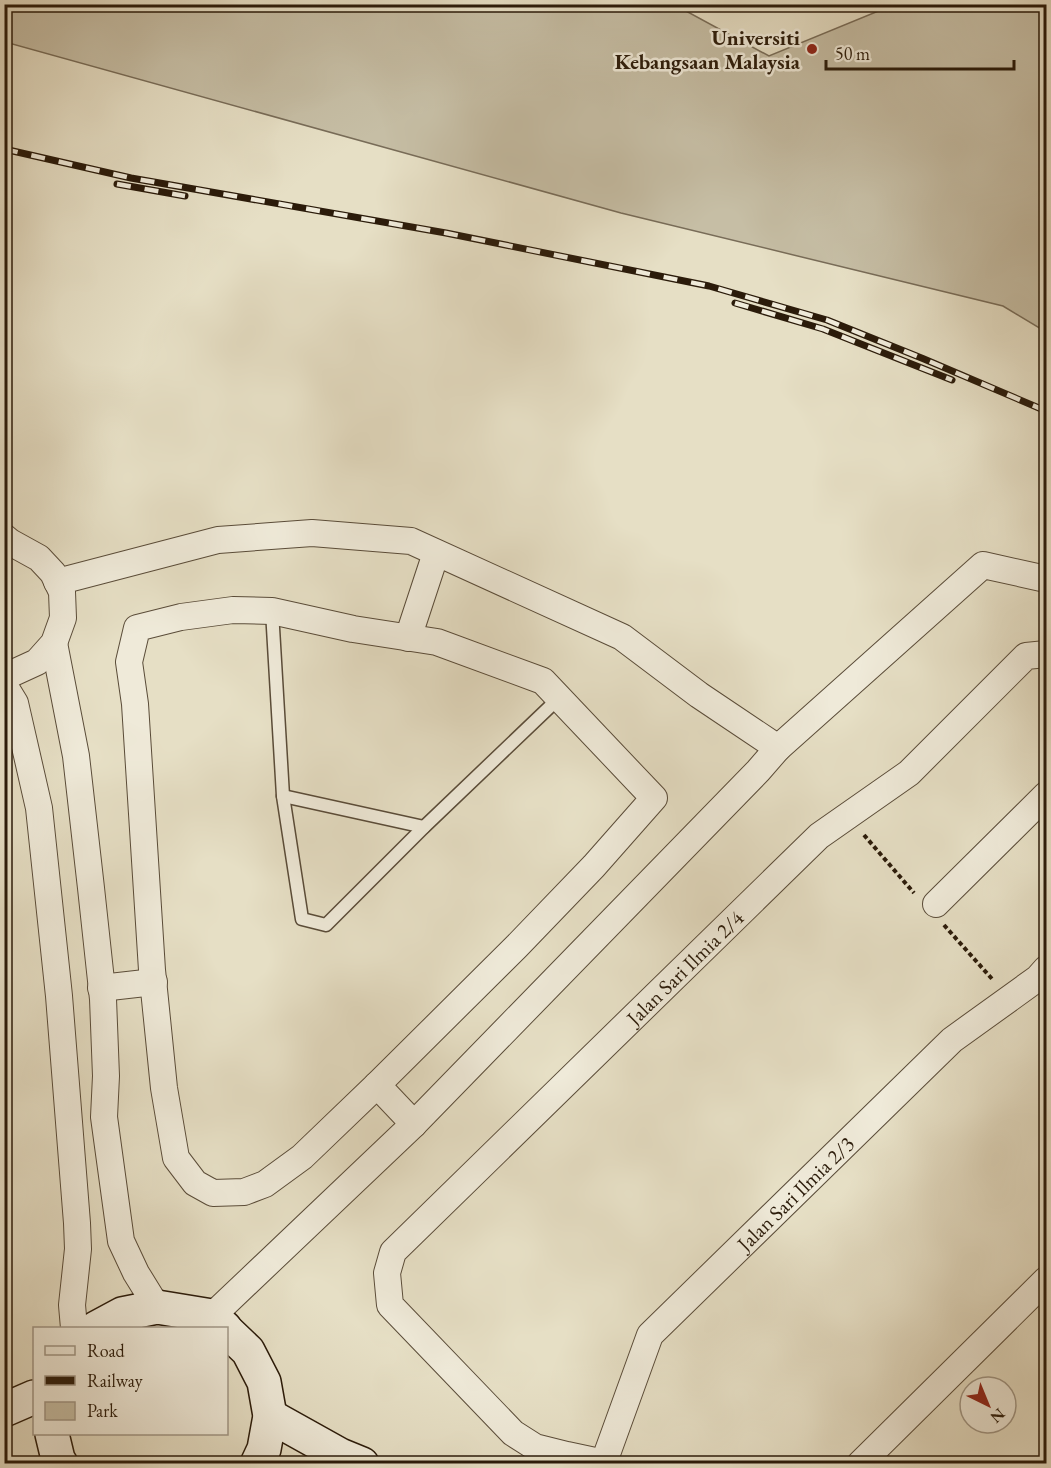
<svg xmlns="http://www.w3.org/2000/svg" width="1051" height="1468" font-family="'EB Garamond',serif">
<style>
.green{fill:#c6bea5;stroke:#786c58;stroke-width:1.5}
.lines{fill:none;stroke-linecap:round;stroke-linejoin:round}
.lane-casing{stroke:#5a4c39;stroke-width:15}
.street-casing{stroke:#5a4c39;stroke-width:28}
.secondary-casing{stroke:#2b1b0a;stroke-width:36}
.path{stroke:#2b1b0a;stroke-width:4;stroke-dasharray:4.5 3;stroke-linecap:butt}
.lane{stroke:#efead9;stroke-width:12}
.street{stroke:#efead9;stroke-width:26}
.secondary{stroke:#efead9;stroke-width:33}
.rail-casing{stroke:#2b1b0a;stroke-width:7}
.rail{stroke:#efead9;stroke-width:4.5;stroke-dasharray:14;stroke-linecap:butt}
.poi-dot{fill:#8f2418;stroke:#efead9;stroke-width:2}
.labels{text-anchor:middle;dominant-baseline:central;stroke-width:5;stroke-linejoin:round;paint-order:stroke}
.poi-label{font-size:21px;font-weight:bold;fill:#2b1b0a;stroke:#efead9;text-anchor:end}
.street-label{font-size:21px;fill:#2b1b0a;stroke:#efead9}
</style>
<rect width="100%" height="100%" fill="#e6dfc5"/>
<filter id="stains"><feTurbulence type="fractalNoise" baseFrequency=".00333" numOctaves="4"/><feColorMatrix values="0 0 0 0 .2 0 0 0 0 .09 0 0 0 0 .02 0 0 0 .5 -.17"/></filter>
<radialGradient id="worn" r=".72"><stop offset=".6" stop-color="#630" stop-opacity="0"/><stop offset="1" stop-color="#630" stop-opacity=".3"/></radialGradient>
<polygon class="green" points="4,5 675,5 769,56 893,5 1046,5 1046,332 1003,306 621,213 5,42"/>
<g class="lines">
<g class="lane-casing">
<g id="lane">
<polyline points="272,611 283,796 302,919 326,925 424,827 559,698"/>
<polyline points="283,796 424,827"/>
</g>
</g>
<g class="street-casing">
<g id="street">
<polyline points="4,537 10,542 39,558 53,573 62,592 63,618 54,643 37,662 13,673 4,674"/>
<polyline points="57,582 218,540 312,533 411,541 622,637 699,695 778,748 758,771 414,1124 212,1316"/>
<polygon points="233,610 272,611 353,629 437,642 543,681 654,798 594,866 517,946 377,1085 302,1157 265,1184 244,1192 213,1193 195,1183 176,1158 164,1088 152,970 135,704 129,662 137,628 181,617"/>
<polyline points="408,638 436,553"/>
<polyline points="54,643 76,756 91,888 103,999 106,1076 104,1117 121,1241 136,1273 157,1307"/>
<polyline points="4,685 15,703 39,808 59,996 77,1223 78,1249 72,1305 74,1328"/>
<polyline points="778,748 983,565 1046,579"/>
<polyline points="936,904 1046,795"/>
<polyline points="101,988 154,982"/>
<polyline points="377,1085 414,1124"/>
<path id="s1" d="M604,1462l46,-127 302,-295 86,-62 8,-9"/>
<path id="s2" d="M609,1464l-42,-9 -32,-8 -22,-14 -123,-128 -3,-32 6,-21 426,-416 90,-63 117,-117 20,-2"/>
<polyline points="860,1464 1046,1280"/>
</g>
</g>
<g class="secondary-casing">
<g id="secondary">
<polyline points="96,1328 122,1314 157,1307 212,1316 225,1328"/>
<polyline points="226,1330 248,1351 264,1382 270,1416 264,1449 257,1464"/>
<polyline points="4,1410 34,1397"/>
<polyline points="270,1416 340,1455 362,1464"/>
<polyline points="52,1434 58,1459 61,1464"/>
</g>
</g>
<g class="path">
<polyline points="864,835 914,893"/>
<polyline points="944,925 993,980"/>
</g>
<use href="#lane" class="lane"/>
<use href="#street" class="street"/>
<use href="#secondary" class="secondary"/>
<g class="rail-casing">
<g id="rail">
<polyline points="4,149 131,178 446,233 709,286 827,320 924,359 1046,411"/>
<polyline points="117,184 185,196"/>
<polyline points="735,303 823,329 952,380"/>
</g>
</g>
<use href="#rail" class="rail"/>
</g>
<circle class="poi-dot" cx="812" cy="49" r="6"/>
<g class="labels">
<g class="poi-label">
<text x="800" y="37">Universiti<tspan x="800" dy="24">Kebangsaan Malaysia</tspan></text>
</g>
<g class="street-label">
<text stroke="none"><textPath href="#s2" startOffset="741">Jalan Sari Ilmia 2/4</textPath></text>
<text stroke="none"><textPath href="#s1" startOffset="338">Jalan Sari Ilmia 2/3</textPath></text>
</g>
</g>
<rect width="1051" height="1468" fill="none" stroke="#e6dfc5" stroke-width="24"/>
<rect x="6" y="6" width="1039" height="1456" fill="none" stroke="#2b1b0a" stroke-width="3"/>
<rect x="12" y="12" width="1027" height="1444" fill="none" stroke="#2b1b0a" stroke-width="1.5"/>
<rect x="33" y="1327" width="195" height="108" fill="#efead9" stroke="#a19786" stroke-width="1.5"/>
<rect x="45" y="1346" width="30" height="9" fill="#efead9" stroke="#a19786" stroke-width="1.5"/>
<text x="87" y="1357" font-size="18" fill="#2b1b0a">Road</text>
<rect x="45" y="1376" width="30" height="9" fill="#2b1b0a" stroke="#a19786" stroke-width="1.5"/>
<text x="87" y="1387" font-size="18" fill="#2b1b0a">Railway</text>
<rect x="45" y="1402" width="30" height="18" fill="#c6bea5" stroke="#a19786" stroke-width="1.5"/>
<text x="87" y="1417" font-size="18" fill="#2b1b0a">Park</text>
<g transform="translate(988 1405) rotate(137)"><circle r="28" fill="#efead9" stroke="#a19786" stroke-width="1.5"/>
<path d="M0-4.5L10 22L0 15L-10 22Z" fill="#8f2418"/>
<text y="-9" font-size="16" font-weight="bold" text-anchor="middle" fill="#2b1b0a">N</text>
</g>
<path d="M826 60v9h188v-9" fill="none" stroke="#2b1b0a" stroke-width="3"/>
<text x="835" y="60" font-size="18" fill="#2b1b0a" stroke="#efead9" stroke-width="4.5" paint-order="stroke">50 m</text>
<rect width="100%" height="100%" filter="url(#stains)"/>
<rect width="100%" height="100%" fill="url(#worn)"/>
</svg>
